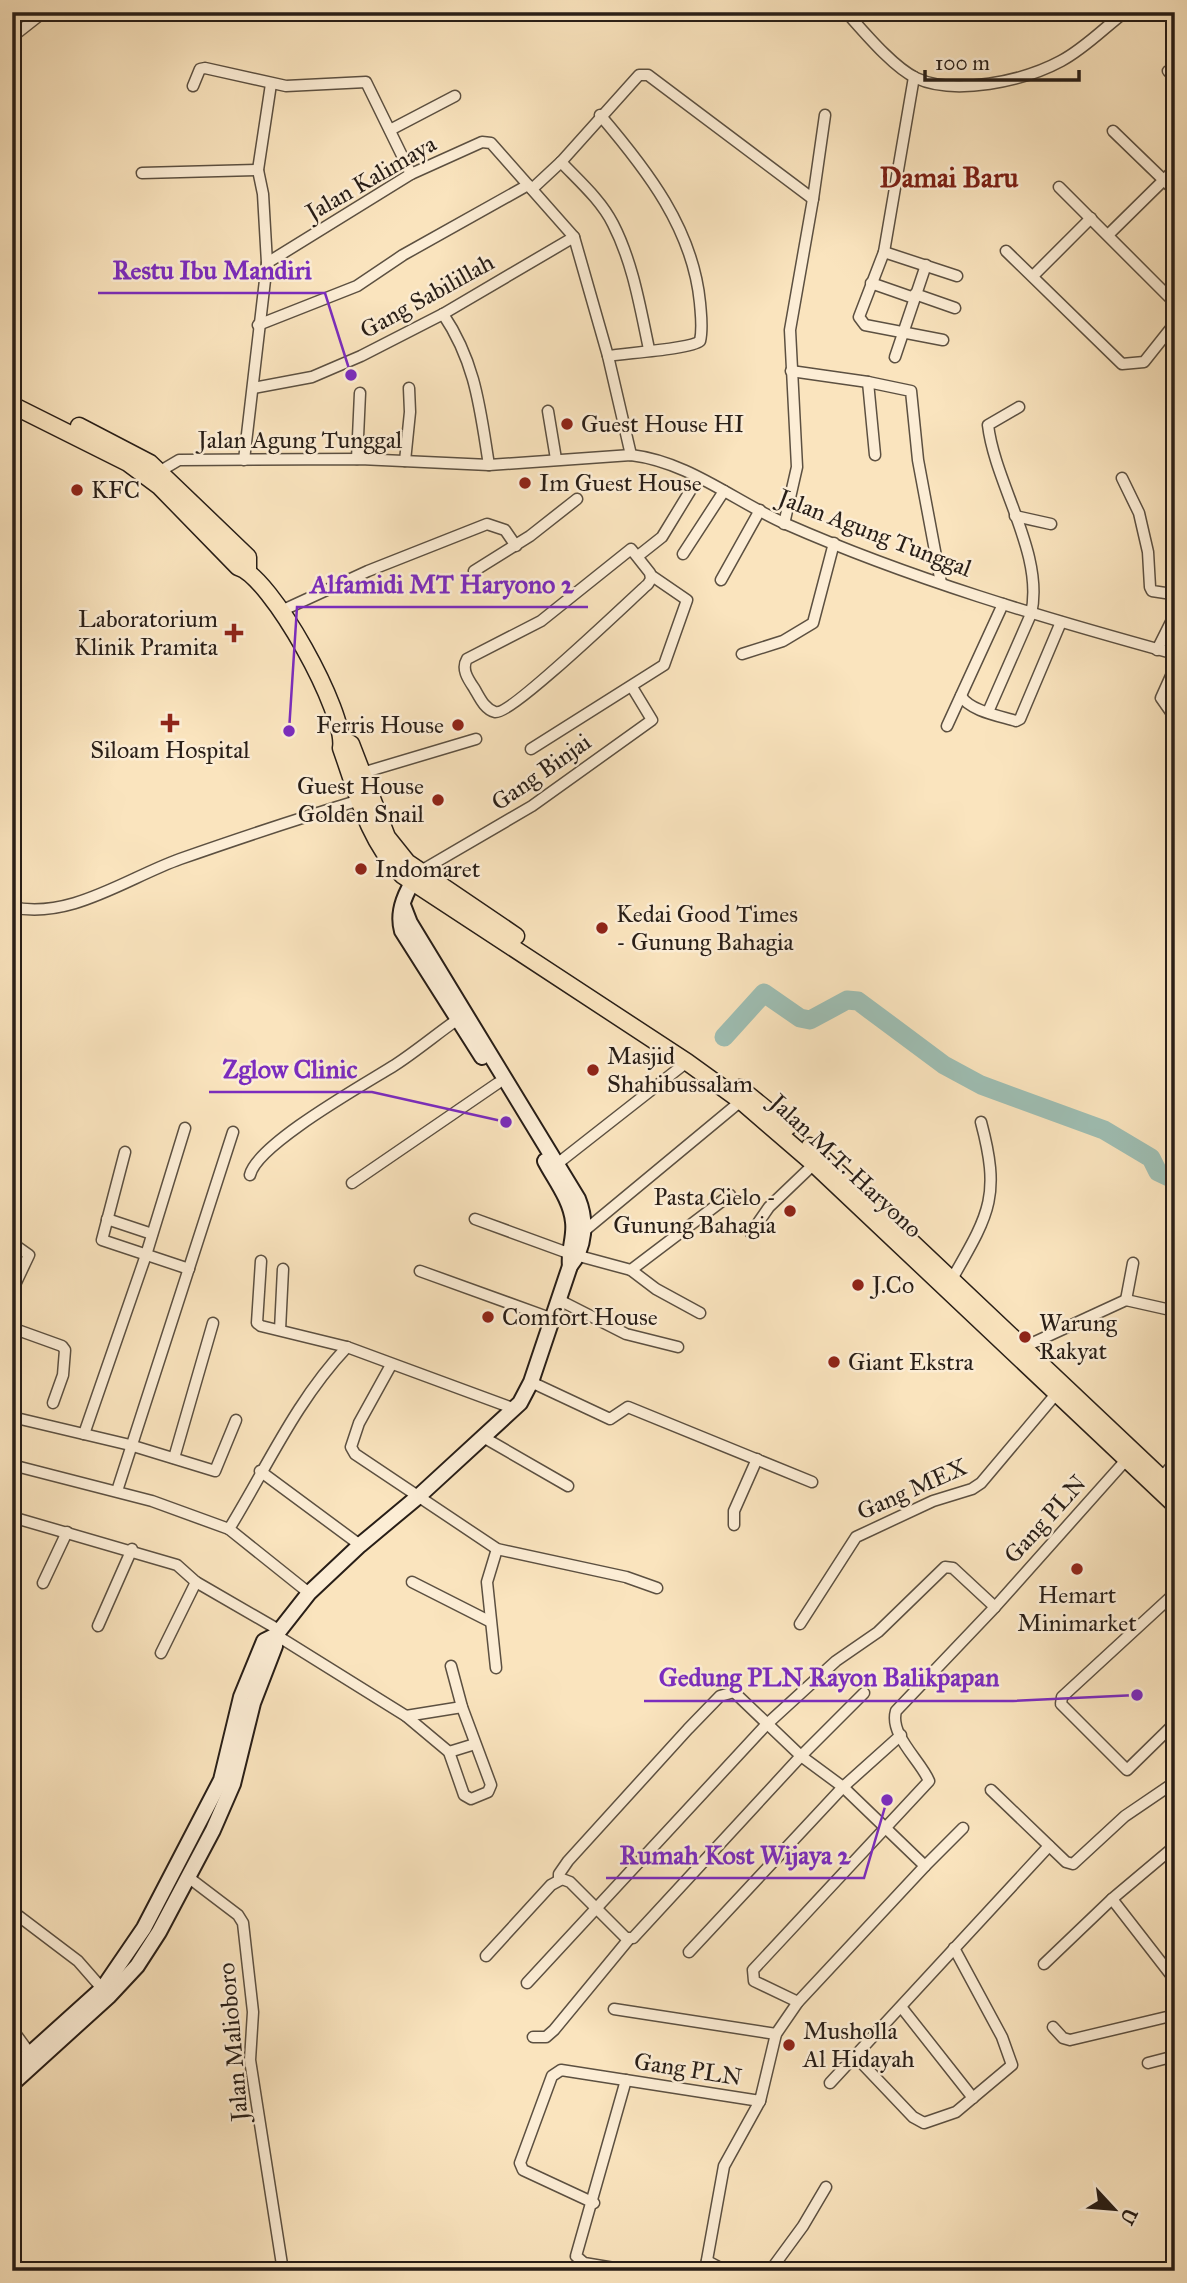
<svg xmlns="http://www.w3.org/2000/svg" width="1187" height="2283" font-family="'IM FELL Great Primer',serif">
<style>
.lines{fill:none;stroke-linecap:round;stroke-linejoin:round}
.river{stroke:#9ebeb3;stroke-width:19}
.street-casing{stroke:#5c5041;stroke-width:13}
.secondary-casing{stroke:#281e17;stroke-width:18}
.primary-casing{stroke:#281e17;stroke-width:19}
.street{stroke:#fcedd5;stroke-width:10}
.secondary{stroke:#fcedd5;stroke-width:14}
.primary{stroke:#fae4be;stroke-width:16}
.poi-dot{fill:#8f2418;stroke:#fcedd5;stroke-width:2.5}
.labels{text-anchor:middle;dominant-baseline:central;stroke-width:5;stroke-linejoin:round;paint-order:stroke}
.street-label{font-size:24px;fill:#281e17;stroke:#fcedd5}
.poi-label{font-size:24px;fill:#281e17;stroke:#fcedd5;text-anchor:start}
.quarter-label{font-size:28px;font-weight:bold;fill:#7a1f14;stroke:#fcedd5}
.leader{fill:none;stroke:#7b2cbf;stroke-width:2.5}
.callout-dot{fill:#7b2cbf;stroke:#fcedd5;stroke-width:2.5}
.callout-label{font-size:26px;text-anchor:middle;font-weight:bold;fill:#7b2cbf;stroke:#fcedd5;stroke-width:5;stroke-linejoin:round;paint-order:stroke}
</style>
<rect width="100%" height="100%" fill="#fae4be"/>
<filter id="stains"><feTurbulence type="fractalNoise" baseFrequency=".00286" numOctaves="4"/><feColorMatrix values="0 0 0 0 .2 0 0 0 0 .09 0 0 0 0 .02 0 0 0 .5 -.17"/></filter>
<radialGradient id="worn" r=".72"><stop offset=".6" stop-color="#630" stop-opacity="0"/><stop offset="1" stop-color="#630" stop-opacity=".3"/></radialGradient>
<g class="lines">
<polyline class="river" points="724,1037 764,993 800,1018 810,1020 847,1000 858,1001 944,1065 981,1085 1104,1130 1151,1158 1158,1172 1175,1180"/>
<g class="street-casing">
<g id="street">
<path d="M846,12c18,20 47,55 70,66 39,18 108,3 145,-17 23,-12 43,-33 64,-49"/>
<polyline points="12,37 40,15"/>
<polyline points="1168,71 1175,78"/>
<polyline points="914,77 884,252 859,317 865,325 943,340"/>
<polyline points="193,86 200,69 205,68 286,86 366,82 411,174"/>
<path d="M600,115c47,55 93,114 100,188 1,13 3,25 0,38 -9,8 -74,12 -92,15"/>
<polyline points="390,130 455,96"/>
<polyline points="1113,131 1175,191"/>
<path d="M561,162c18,19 40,38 52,62 20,39 27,83 36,125"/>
<polyline points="142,173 258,170"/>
<polyline points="1059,187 1175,303"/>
<polyline points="532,189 561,162 639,75 648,75 813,199 825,115"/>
<polyline points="1108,235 1175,169"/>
<polyline points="1006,251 1122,364 1144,362 1175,323"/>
<polyline points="884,252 957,276"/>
<polyline points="267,263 411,174 482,142 491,143 574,237 608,356 631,455"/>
<polyline points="1033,276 1091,218"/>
<polyline points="871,283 914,298"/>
<polyline points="915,294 955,308"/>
<path d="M443,314c33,49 37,95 46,151"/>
<polyline points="258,325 357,286 403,255 528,185"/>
<polyline points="895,357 926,265"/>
<polyline points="791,371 868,382 911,391 918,460 941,583"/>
<polyline points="868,382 875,455"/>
<polyline points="253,388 312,377 361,356 443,314 574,237"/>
<polyline points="548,411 556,459"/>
<polyline points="357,459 360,393"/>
<polyline points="244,460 267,263 263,194 258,170 271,84"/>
<polyline points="405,461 410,412 409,388"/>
<path d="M157,473l22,-13 181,-1 129,6 142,-10c58,7 103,46 155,69 125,55 258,94 389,130"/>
<polyline points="1122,478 1139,513 1148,552 1150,587 1152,591 1172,594 1173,597 1172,620 1157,650"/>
<polyline points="1015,516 1051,524"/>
<polyline points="784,524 797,467 790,330 813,199"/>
<path d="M631,549l19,24 1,6 -3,5c-19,17 -138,132 -153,128 -11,-3 -16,-16 -21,-24 -6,-9 -13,-19 -7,-29l74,-38z"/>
<polyline points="683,554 724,491"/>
<polyline points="638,556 662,537 698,478"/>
<polyline points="474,571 530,536 577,499"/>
<polyline points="721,580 760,510"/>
<polyline points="281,611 368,571 487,524 505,530 516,546"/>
<polyline points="742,654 783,641 813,623 834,543"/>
<polyline points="1175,667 1161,698 1175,718"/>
<path d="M961,696c9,15 39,20 55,25l4,-2 41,-97"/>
<path d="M988,712l43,-98c14,-59 -36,-130 -43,-189l31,-18"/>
<polyline points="947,726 1003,604"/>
<polyline points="531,749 664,665 687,600 652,576"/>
<polyline points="362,773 476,739"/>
<polyline points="419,872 532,806 652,720 632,687"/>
<path d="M12,907c58,13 115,-29 168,-48 60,-21 120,-41 180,-59"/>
<polyline points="125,1152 102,1240 189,1269"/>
<polyline points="557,1164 687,1062"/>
<path d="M250,1175c7,-31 115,-91 145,-110 23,-15 44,-33 66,-48"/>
<polyline points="352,1183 498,1083"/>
<polyline points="107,1219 152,1234"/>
<polyline points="475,1219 568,1253 631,1270 730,1195"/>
<polyline points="583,1232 741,1101"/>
<polyline points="751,1233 769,1207 814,1164"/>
<polyline points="12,1243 29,1255 12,1291"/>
<polyline points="261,1261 257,1323 261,1326 347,1347 515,1409"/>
<polyline points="631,1270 656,1289 700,1313"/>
<polyline points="420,1271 553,1319"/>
<path d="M952,1279c37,-65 49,-82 29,-157"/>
<polyline points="1126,1300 1133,1263"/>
<polyline points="561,1301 626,1334 678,1347"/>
<polyline points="12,1328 62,1346 65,1350 63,1375 53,1403"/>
<polyline points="280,1330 283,1269"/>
<polyline points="1024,1347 1126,1300 1175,1311"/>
<polyline points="391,1365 359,1423 351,1447 355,1454 497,1549 626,1577 657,1588"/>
<polyline points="531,1382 610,1419 628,1407 812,1482"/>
<polyline points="12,1417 130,1445 215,1471 236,1420"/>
<polyline points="84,1434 146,1255 185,1128"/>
<polyline points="483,1437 568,1486"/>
<polyline points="174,1458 213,1323"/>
<polyline points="12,1465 152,1501 229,1529"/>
<polyline points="260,1471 360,1545"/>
<polyline points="1162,1477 1175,1462"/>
<polyline points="117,1491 233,1132"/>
<polyline points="12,1517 177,1565 196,1582 279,1630"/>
<polyline points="734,1525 734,1511 757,1459"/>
<polyline points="412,1582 489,1621"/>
<polyline points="43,1583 67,1532"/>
<path d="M309,1593l-80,-64c38,-62 67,-128 118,-182"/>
<polyline points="1175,1593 1062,1697 1061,1704 1127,1770 1175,1723"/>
<polyline points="800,1624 856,1537 933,1501 972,1489 981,1483 1056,1394"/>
<polyline points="98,1626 132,1549"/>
<polyline points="276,1635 406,1716 449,1752 464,1795 471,1799 488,1792 491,1785 462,1707 451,1666"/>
<polyline points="161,1653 196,1582"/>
<polyline points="496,1668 487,1582 497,1549"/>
<polyline points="406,1716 462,1707"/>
<polyline points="449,1752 475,1744"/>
<polyline points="991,1790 1066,1862 1073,1864 1125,1816 1175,1782"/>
<polyline points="925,1866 963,1828"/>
<polyline points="188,1877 238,1915 243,1923 253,2012 250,2060 283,2271"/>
<polyline points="559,1880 559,1874 568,1861 688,1729 720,1696 734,1692 801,1756 843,1787 925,1866 798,2002 776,2034 760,2101 561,2070 552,2076 520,2163 523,2170 594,2203"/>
<polyline points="12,1911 78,1961 106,1993"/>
<polyline points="689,1952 843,1787 901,1735"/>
<polyline points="486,1956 551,1885 562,1879 570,1882 626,1938 633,1938 801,1756 864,1693"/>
<polyline points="1044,1964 1112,1899"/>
<polyline points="1171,1975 1112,1899 1175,1846"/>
<polyline points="527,1983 766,1725 836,1661 878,1632 945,1567 953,1568 995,1607"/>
<path d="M798,2002l-44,-21 -1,-11 176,-189c-8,-20 -40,-46 -33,-70l99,-104 131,-147"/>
<polyline points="902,2008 973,2098"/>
<polyline points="614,2009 776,2034"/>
<polyline points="1053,2027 1063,2038 1070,2040 1175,2015"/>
<polyline points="12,2029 31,2055"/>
<polyline points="533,2037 546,2037 554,2030 629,1939"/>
<polyline points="855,2056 913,2117 924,2123 956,2112 1012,2065 1002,2037 954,1948"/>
<polyline points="1148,2063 1175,2056"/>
<polyline points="626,2080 576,2256 584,2263 632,2271"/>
<polyline points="830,2083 1049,1846"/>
<polyline points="707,2261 726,2271"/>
<polyline points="705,2271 724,2166 760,2101"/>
<polyline points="770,2271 803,2226 826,2187"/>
</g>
</g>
<g class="secondary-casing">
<g id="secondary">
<path d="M418,873c-11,17 -22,37 -16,58l80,126"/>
<path d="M545,1161c10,19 26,39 28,61 2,15 -5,29 -3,44"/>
<path d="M12,2070l91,-82 41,-60 77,-148 20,-83 23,-56 12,-6 33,-42 51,-48 60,-50 100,-92 11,-21 39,-116c15,-18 17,-45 8,-67l-168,-276 -7,-18"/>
<polyline points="12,2084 109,1996 137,1966 159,1932 213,1830 233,1784 253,1703 275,1646 276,1635"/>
</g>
</g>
<g class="primary-casing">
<g id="primary">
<path d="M12,405l116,58 31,23 79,81c33,9 109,147 103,181 16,45 27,92 61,127l285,187 54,39 73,63 361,341"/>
<polyline points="79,426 150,463 248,557 248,569"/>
<polyline points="342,739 351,744 387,837 407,862 516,936"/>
<polyline points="740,1088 788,1127"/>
<polyline points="810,1146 1170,1486"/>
</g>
</g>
<use href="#street" class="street"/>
<use href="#secondary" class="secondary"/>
<use href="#primary" class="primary"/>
</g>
<g class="poi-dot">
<circle cx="567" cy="424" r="7"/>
<circle cx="525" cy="483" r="7"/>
<circle cx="77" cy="490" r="7"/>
<path d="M230.5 622.5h7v7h7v7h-7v7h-7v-7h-7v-7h7z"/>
<path d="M166.5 712.5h7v7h7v7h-7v7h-7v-7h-7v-7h7z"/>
<circle cx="458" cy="725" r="7"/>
<circle cx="438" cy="800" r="7"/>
<circle cx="361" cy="869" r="7"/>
<circle cx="602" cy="928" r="7"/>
<circle cx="593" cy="1070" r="7"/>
<circle cx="790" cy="1211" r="7"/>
<circle cx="858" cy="1285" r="7"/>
<circle cx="488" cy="1317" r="7"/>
<circle cx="1025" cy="1337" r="7"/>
<circle cx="834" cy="1362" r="7"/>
<circle cx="1077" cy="1569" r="7"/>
<circle cx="789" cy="2045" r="7"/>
</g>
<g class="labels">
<g class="street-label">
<text transform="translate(371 178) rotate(-30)">Jalan Kalimaya</text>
<text transform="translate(427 296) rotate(-29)">Gang Sabilillah</text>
<text x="300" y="440">Jalan Agung Tunggal</text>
<text transform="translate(875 533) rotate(21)">Jalan Agung Tunggal</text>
<text transform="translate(541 772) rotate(-35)">Gang Binjai</text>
<text transform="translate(846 1166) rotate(43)">Jalan M.T. Haryono</text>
<text transform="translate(912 1489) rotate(-24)">Gang MEX</text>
<text transform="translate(1045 1519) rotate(-48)">Gang PLN</text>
<text transform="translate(233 2042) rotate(-95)">Jalan Malioboro</text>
<text transform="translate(688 2069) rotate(9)">Gang PLN</text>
</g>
<g class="poi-label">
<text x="581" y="424">Guest House HI</text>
<text x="539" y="483">Im Guest House</text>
<text x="91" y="490">KFC</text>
<text x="218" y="619" text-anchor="end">Laboratorium<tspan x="218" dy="28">Klinik Pramita</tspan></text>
<text x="444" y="725" text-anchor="end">Ferris House</text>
<text x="170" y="750" text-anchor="middle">Siloam Hospital</text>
<text x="424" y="786" text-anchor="end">Guest House<tspan x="424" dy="28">Golden Snail</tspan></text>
<text x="375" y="869">Indomaret</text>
<text x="616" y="914">Kedai Good Times<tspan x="616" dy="28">- Gunung Bahagia</tspan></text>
<text x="607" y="1056">Masjid<tspan x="607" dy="28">Shahibussalam</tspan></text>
<text x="776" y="1197" text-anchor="end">Pasta Cielo -<tspan x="776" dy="28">Gunung Bahagia</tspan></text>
<text x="872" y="1285">J.Co</text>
<text x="502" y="1317">Comfort House</text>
<text x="1039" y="1323">Warung<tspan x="1039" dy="28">Rakyat</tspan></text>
<text x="848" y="1362">Giant Ekstra</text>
<text x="1077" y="1595" text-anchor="middle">Hemart<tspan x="1077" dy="28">Minimarket</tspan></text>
<text x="803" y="2031">Musholla<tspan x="803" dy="28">Al Hidayah</tspan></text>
</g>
<g class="quarter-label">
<text x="949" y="177">Damai Baru</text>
</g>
</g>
<path class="leader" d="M351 375L325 293H98M289 731L297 607H588M506 1122L372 1092H209M1137 1695L1013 1701H644M887 1800L864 1878H606"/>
<g class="callout-dot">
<circle cx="351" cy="375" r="7"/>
<circle cx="289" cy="731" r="7"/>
<circle cx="506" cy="1122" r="7"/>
<circle cx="1137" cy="1695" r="7"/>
<circle cx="887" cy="1800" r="7"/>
</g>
<g class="callout-label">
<text x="212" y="279">Restu Ibu Mandiri</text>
<text x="442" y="593">Alfamidi MT Haryono 2</text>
<text x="290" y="1078">Zglow Clinic</text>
<text x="829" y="1686">Gedung PLN Rayon Balikpapan</text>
<text x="735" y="1864">Rumah Kost Wijaya 2</text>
</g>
<rect width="1187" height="2283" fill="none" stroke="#fae4be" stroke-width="42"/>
<rect x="14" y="14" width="1159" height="2255" fill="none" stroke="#281e17" stroke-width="3.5"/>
<rect x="21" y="21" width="1145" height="2241" fill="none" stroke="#281e17" stroke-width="2"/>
<g transform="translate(1114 2209) rotate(116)" stroke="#fcedd5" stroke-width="5" paint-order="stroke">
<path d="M0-5L12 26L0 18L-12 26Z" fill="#281e17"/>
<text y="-10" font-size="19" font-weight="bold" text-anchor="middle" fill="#281e17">U</text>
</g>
<path d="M925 70v10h154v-10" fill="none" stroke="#281e17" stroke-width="3.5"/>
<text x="935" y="70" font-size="21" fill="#281e17" stroke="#fcedd5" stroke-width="5" paint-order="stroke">100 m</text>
<rect width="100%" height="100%" filter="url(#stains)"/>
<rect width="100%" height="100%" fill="url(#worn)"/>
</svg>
